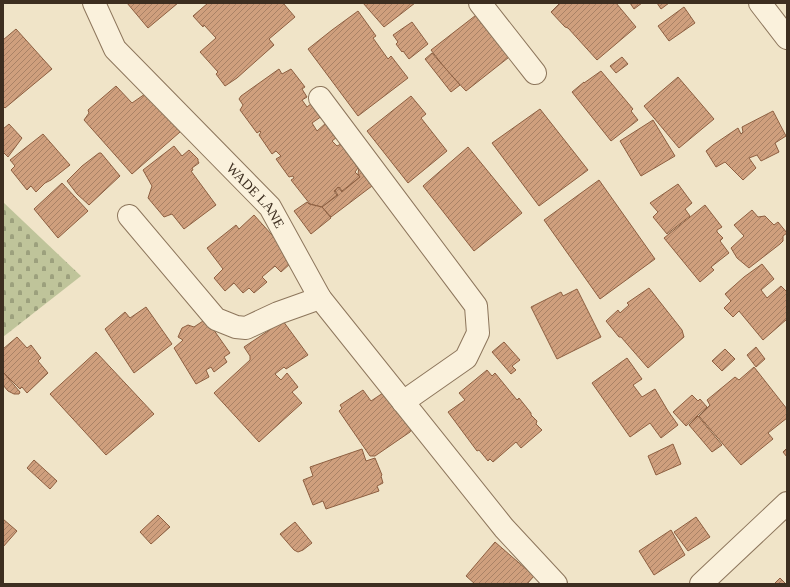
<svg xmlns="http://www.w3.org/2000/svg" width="790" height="587" font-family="Georgia,serif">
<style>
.cemetery{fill:url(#cemetery-stones)}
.building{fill:url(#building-hatch);stroke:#8d5f41}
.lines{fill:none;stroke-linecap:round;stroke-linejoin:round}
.minor-casing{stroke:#8d765c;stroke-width:24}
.minor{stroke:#faf1dc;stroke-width:22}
.labels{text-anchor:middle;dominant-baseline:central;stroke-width:4;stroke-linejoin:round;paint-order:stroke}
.street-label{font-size:14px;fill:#3d2e20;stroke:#f7eed8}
</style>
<defs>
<pattern id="cemetery-stones" width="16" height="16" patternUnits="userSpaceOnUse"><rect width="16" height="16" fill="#bfc49a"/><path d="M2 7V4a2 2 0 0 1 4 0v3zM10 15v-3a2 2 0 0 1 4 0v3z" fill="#9ca07d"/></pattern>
<pattern id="building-hatch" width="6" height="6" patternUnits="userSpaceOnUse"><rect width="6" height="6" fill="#cf9f7d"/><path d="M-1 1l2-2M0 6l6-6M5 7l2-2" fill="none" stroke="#a98266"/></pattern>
</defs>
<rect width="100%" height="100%" fill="#f0e4c8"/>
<polygon class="cemetery" points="3,202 81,276 3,337"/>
<g class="building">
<polygon points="127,3 178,3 148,28"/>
<polygon points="208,3 283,3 295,17 269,39 274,45 237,78 225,86 216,74 218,72 200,52 216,38 204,25 203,27 193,16"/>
<polygon points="363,3 415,3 384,27"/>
<polygon points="560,3 616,3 636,27 597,60 568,28 565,27 551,12"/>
<polygon points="630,3 642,3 634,9"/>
<polygon points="657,3 669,3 661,9"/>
<polygon points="684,7 695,23 669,41 658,26"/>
<polygon points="358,11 376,36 373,38 388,59 391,56 408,78 358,116 308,49 332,30"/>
<polygon points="480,12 513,54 466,91 447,71 431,50"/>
<polygon points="412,22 428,44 409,59 403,51 402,52 396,44 398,42 393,35"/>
<polygon points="16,29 52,69 5,108 3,106 3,40"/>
<polygon points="432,53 460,85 451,92 425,59"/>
<polygon points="622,57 628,64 616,73 610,66"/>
<polygon points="279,69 282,74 291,69 305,87 302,89 307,97 302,100 307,107 312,103 322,116 312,123 317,131 326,123 337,137 332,141 337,146 341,144 358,168 355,172 360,177 342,191 339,187 334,191 337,195 322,207 310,204 291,180 294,178 293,176 289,177 276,159 281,156 276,151 272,154 259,135 261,132 260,131 257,133 240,110 243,105 239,99 241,96"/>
<polygon points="601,71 633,109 631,111 638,120 611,141 572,92 584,82 584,83"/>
<polygon points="678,77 714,119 679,148 644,106"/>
<polygon points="116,86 132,103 145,94 149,100 154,101 180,131 180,132 132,174 84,120 89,113 88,110"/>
<polygon points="411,96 426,114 421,118 447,151 408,183 367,131"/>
<polygon points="540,109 588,170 539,206 492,143"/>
<polygon points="773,111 786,136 775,143 779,152 761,161 757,155 749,158 756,168 743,180 725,162 716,167 706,151 713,145 738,128 741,134 743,132 742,127"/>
<polygon points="653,120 675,156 641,176 620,141"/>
<polygon points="9,124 22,138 8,157 3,152 3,129"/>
<polygon points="43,134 70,165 51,180 45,183 36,192 31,186 27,190 11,170 15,166 10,160"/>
<polygon points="174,146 182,156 189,150 198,159 198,161 199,163 192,168 193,170 191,171 216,205 184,229 172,214 164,217 148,198 152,186 143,170"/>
<polygon points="468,147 522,213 474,251 423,186"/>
<polygon points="99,153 101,153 120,176 89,205 77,194 67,181 82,166"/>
<polygon points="359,167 372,186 331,217 322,207 338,195 335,191 338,187 342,192 360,177 358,174"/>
<polygon points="599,180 655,259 600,299 544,220"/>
<polygon points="62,183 88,211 58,238 34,209"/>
<polygon points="678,184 692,203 685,209 690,216 667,234 653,217 658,212 650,203"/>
<polygon points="307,202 309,204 322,207 331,218 311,234 294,211"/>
<polygon points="705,205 722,227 717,230 717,232 723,238 720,241 729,253 711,267 714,270 700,282 664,238"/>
<polygon points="752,210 758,217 765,216 774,225 778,222 787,233 783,236 783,241 780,244 749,268 737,258 731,248 744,236 734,225"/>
<polygon points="254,215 289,254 291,263 281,272 275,266 262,277 267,282 254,293 249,288 243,293 234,283 225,291 214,278 223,269 207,248 236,225 239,229"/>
<polygon points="762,264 774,279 761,290 767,298 781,286 787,292 787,319 763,340 739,311 733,317 724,308 731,301 725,294 744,277"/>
<polygon points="649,288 682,330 684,337 648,368 621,337 619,337 606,321 618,310 620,313 629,305 627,303"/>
<polygon points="577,289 601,337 557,359 531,307 561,292 563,296"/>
<polygon points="146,307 172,344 134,373 105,329 125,312 130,318"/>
<polygon points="206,319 230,353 224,357 227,362 214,372 211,367 206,370 209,377 196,384 174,348 182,341 183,340 178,337 182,328 188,325 194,327"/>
<polygon points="283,321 308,355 286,369 284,367 275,374 281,380 287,373 298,387 292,392 302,403 259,442 214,393 250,360 250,356 244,347"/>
<polygon points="17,337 27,348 31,345 41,358 38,361 48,373 27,393 22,387 20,389 3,372 3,349"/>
<polygon points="504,342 520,360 512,366 516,370 511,374 492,352"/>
<polygon points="756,347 765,359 756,367 747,355"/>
<polygon points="725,349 735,359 722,371 712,361"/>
<polygon points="96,352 154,414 106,455 50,394"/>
<polygon points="627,358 642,379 633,385 642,397 655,389 668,411 678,425 661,438 650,423 630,437 592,383"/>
<polygon points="754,367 787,409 787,418 768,433 773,439 741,465 699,416 710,405 707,400 735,377 739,380"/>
<polygon points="487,370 492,376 495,373 517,400 519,398 531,413 531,415 537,421 536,424 542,430 521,448 516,442 493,462 490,459 488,461 479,450 477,451 448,412 465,400 459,393"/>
<polygon points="3,372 20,392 19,394 14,394 8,391 3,385"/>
<polygon points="363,390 371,401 383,393 412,428 410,432 375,456 370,456 339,411 342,408 340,405"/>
<polygon points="692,395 698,401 700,399 707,407 686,426 673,412"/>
<polygon points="698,416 722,445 712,452 689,425"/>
<polygon points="673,444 681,464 656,475 648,456"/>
<polygon points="787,448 787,457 783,452"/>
<polygon points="362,449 366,461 375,458 382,475 381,476 383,483 377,486 379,491 326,509 323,501 313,505 303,480 313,476 310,467"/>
<polygon points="34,460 57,481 50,489 27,468"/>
<polygon points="158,515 170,527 151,544 140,532"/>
<polygon points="696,517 710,537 688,551 674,532"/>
<polygon points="3,519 17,531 3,547"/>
<polygon points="295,522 312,543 303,550 298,552 294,550 280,534"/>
<polygon points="671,530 685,555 654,575 639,551"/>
<polygon points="495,542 534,576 527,584 475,584 466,576"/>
<polygon points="780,578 786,584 774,584"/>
</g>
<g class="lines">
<g class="minor-casing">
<g id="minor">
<path id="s1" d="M94,3l21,46 155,158 50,91 184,230 52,56"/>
<polyline points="480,3 535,73"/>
<polyline points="760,3 787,38"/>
<polyline points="320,98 476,306 478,333 466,358 403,402"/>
<polyline points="129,216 216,319 236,327 246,328 278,313 320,298"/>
<polyline points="701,584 787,503"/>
</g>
</g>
<use href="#minor" class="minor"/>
</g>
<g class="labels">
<g class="street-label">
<text stroke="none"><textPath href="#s1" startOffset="254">WADE LANE</textPath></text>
</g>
</g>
<rect width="790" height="587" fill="none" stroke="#3d2e20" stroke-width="8"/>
</svg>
